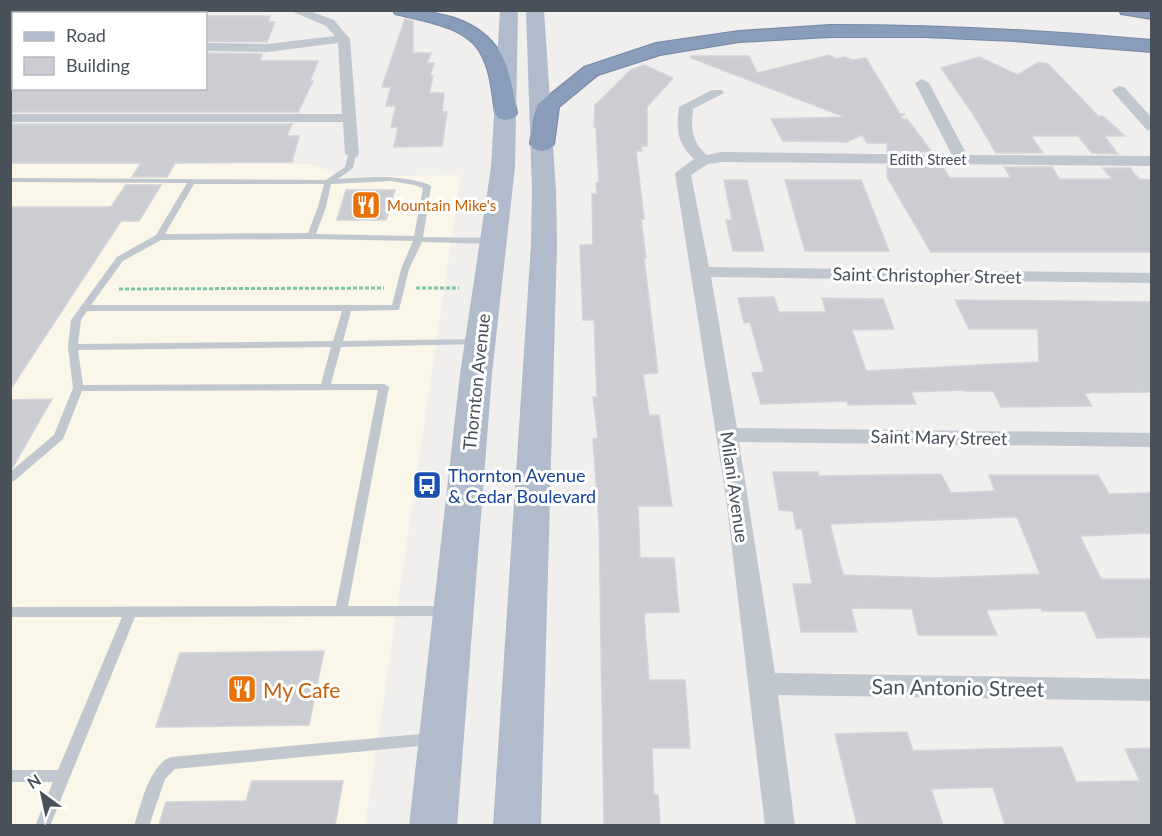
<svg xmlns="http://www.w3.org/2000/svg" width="1162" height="836" font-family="Lato,sans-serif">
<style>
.commercial{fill:#faf7e8}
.building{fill:#cccdd3;stroke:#d3d4d9;stroke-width:1.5;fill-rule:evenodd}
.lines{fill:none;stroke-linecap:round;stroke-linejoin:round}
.highway-casing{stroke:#7588a5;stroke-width:2}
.path{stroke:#7ac7a7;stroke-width:3;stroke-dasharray:4 2;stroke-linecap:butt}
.lane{fill:#c0c7cf;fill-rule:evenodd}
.street{fill:#c0c7cf;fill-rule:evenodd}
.primary{fill:#b0bbcb;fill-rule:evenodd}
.highway{fill:#899dba;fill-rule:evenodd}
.labels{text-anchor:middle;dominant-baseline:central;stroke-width:6;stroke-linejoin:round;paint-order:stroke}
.far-street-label{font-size:15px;fill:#48505a;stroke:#fff}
.far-food-label{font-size:15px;fill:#c56008;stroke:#fff;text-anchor:start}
.street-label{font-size:18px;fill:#48505a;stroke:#fff}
.transit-label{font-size:18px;fill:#164399;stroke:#fff;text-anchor:start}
.near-street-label{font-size:21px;fill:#48505a;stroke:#fff}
.near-food-label{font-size:21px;fill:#c56008;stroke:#fff;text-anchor:start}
</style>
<rect width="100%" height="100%" fill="#f1eeee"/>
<polygon class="commercial" points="10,164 311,164 348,177 461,175 365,825 11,825"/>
<g class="building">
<polygon points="206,16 270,16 268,22 275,22 267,42 206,41"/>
<polygon points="405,19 413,21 413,53 431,53 427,63 434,63 430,76 433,76 429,93 444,93 442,112 447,112 442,146 394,147 398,127 391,127 396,106 386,106 391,87 382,87"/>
<polygon points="206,53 262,54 260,61 318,61 310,81 313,81 298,112 10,112 10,88 206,88"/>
<polygon points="829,55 836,59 845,57 852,60 866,58 900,114 905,114 901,116 902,119 907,119 932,152 887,152 887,143 867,143 862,135 847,142 783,141 771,119 845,117 691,58 691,56 749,56 757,73"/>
<polygon points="979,57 1018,75 1039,62 1048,64 1098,116 1103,116 1125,136 1104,136 1118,154 1092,153 1078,136 1031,136 1043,153 996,153 973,114 941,68"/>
<polygon points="644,65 673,78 647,107 647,146 641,146 642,151 636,151 644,219 641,219 646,258 644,258 658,373 643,374 649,415 659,415 672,506 638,506 640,558 674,558 679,612 644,613 649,680 685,680 690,748 652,748 654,795 658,795 660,825 604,825 599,525 593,439 598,438 593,397 597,397 594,320 583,320 580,245 593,245 592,194 597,194 596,183 599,182 596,127 594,127 595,105 631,70"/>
<polygon points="10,124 292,124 287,136 299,136 292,162 175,163 167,177 132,177 141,163 10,163"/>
<polygon points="887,166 942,166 950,178 1011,178 1004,167 1052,167 1059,179 1112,179 1103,168 1130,168 1139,179 1152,180 1152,252 931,252 887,177"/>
<polygon points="724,180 747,180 764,251 733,251 726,220 732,220"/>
<polygon points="785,180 861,180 889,251 805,251"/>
<polygon points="126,185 161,185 139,221 121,221 10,390 10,207 111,207"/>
<polygon points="346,190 395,190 386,220 337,220"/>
<polygon points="774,297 779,312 826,312 822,298 883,299 894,329 852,330 866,371 1039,362 1038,329 969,329 955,300 1152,302 1152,392 1084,393 1092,406 1001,407 993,391 963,391 962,390 911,392 916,404 848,405 847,401 761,404 752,373 764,372 750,322 744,323 738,298"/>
<polygon points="52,399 13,467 10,469 10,400"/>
<path d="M773,472h45l1,4 122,-2 10,19 44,-2 -6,-16h109l11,19 43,-1v40l-72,3 21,43h51v58l-55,1 -12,-27h-43l-1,-3 -55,2 11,25h-79l-6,-26 -61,-1 6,24h-56l-8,-48h19l-10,-55h-6l-3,-18 -14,-1zM1017,517l23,57 -105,4 -92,-3 -13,-51z"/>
<polygon points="324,651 309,725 156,727 180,653"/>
<polygon points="907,732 913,751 1062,747 1076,782 1140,781 1125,749 1152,748 1152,825 1005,825 993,787 931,789 943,825 857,825 835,734"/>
<polygon points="252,781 343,781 335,825 159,825 166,802 246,801"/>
</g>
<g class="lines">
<g class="highway-casing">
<g id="highway">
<path d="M393,10c40,0 86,6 108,44 10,18 12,40 16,59l-3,5 -8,2 -8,-2 -3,-5c-3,-19 -4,-41 -14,-59 -15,-28 -58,-33 -86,-40z"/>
<polygon points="1119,10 1152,10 1152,19 1121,14"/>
<path d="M830,25c108,0 214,5 322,15v12l-138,-11 -90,-4h-94l-91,5 -79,13 -62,20 -39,32 -5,37 -4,5 -8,2 -8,-2 -4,-5 3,-26 5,-14 46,-37 72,-24 83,-12z"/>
</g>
</g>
<g class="path">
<polyline points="416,288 459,288"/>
<polyline points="119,289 384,288"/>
</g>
<g class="lane">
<path d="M349,152l7,2 -3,14 -15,11c31,-2 61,-5 92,6l1,2 -8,50 70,1 4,3 -4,3 -71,-2 -13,27 -10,41 -48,1 -8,30 135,-2 5,3 -2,2 -140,3 -10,37h53l5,3 -41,219h99l4,2 2,3 -2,3 -4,2 -312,1 -85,209h-15l18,-44h-43v-12h48l64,-153h-112v-10l326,-1 42,-216 -296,1 -19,48 -49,42 -4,1v-10l44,-37 19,-47 -5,-41 3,-27 46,-63 39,-22 31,-52 -177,-1v-4l316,2 19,-13zM391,181l23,4 9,3 -9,48 -98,-2 10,-27 5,-23zM194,184h130l-6,23 -10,26 -143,1zM311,239l102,2 -12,28 -9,36h-301l32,-44 38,-21zM87,311h255l-9,30 -255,3 3,-24zM331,347l-10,37 -238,1 -5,-35z"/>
<path d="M431,733l5,2 2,4 -2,4 -5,2 -256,24 -10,10 -16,47h-15c7,-21 15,-61 37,-69z"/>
</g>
<g class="street">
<polygon points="289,10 307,10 334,20 350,39 359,154 357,157 352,158 345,154 343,122 10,122 10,114 342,114 338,43 267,52 206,51 206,43 267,44 335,36 326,26"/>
<rect x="10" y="41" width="4" height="8"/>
<path d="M922,79l7,4 38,72 185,1v10l-430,-4 -14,2 -17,11 18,92 443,6v10l-441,-6 26,151 415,5v14l-413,-5 36,231 377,6v22l-374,-6 17,131h-30l-39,-328 -51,-325 19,-14c-17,-16 -18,-30 -15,-52l33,-17h10l2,3 -31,16c-2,20 -2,32 14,46l15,-3 230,3 -37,-72z"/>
<polygon points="1119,86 1124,87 1152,118 1152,131 1147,130 1114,93 1112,90"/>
</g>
<g class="primary">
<polygon points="500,10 518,10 515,167 492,374 457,826 409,826 460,374 491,167"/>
<polygon points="526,10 544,10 556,191 557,244 541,826 493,826 531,244 532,191"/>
</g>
<use href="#highway" class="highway"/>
</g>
<defs>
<g id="restaurant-square" transform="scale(1.5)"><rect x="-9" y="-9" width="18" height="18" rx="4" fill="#e8710a" stroke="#fff"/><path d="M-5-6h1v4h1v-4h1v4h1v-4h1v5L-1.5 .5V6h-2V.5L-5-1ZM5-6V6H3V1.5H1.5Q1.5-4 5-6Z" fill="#fff"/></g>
<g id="bus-square" transform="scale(1.5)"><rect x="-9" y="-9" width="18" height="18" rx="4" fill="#1a4fb4" stroke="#fff"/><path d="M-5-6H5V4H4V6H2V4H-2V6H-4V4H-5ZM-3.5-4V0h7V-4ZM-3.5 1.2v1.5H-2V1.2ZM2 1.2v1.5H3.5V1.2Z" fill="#fff"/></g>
</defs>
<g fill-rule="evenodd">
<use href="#restaurant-square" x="366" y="205"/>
<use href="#bus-square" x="427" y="485"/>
<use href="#restaurant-square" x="242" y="689"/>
</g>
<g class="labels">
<g class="far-street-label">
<text x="928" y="159">Edith Street</text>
</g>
<g class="far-food-label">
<text x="387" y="205">Mountain Mike's</text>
</g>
<g class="street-label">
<text transform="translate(927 275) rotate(1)">Saint Christopher Street</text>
<text transform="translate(476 382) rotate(-84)">Thornton Avenue</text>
<text transform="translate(939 437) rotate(1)">Saint Mary Street</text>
<text transform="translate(735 487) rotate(82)">Milani Avenue</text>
</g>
<g class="transit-label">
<text x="448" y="475">Thornton Avenue<tspan x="448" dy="21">&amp; Cedar Boulevard</tspan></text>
</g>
<g class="near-street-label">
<text transform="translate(958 687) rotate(1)">San Antonio Street</text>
</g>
<g class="near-food-label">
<text x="263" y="689">My Cafe</text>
</g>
</g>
<rect width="1162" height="836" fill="none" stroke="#48505a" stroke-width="24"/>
<rect x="12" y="12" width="195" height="78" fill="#ffffff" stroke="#b6b9bd" stroke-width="1.5"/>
<rect x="24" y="32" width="30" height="9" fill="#b0bbcb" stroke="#b6b9bd" stroke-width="1.5"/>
<text x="66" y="42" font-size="18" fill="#48505a">Road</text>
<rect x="24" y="57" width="30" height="18" fill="#cccdd3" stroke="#b6b9bd" stroke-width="1.5"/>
<text x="66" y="72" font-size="18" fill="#48505a">Building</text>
<g transform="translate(42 794) rotate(327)" stroke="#ffffff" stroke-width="4.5" paint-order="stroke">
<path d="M0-4.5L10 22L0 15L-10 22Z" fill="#48505a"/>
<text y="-9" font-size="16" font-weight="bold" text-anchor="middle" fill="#48505a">N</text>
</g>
</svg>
